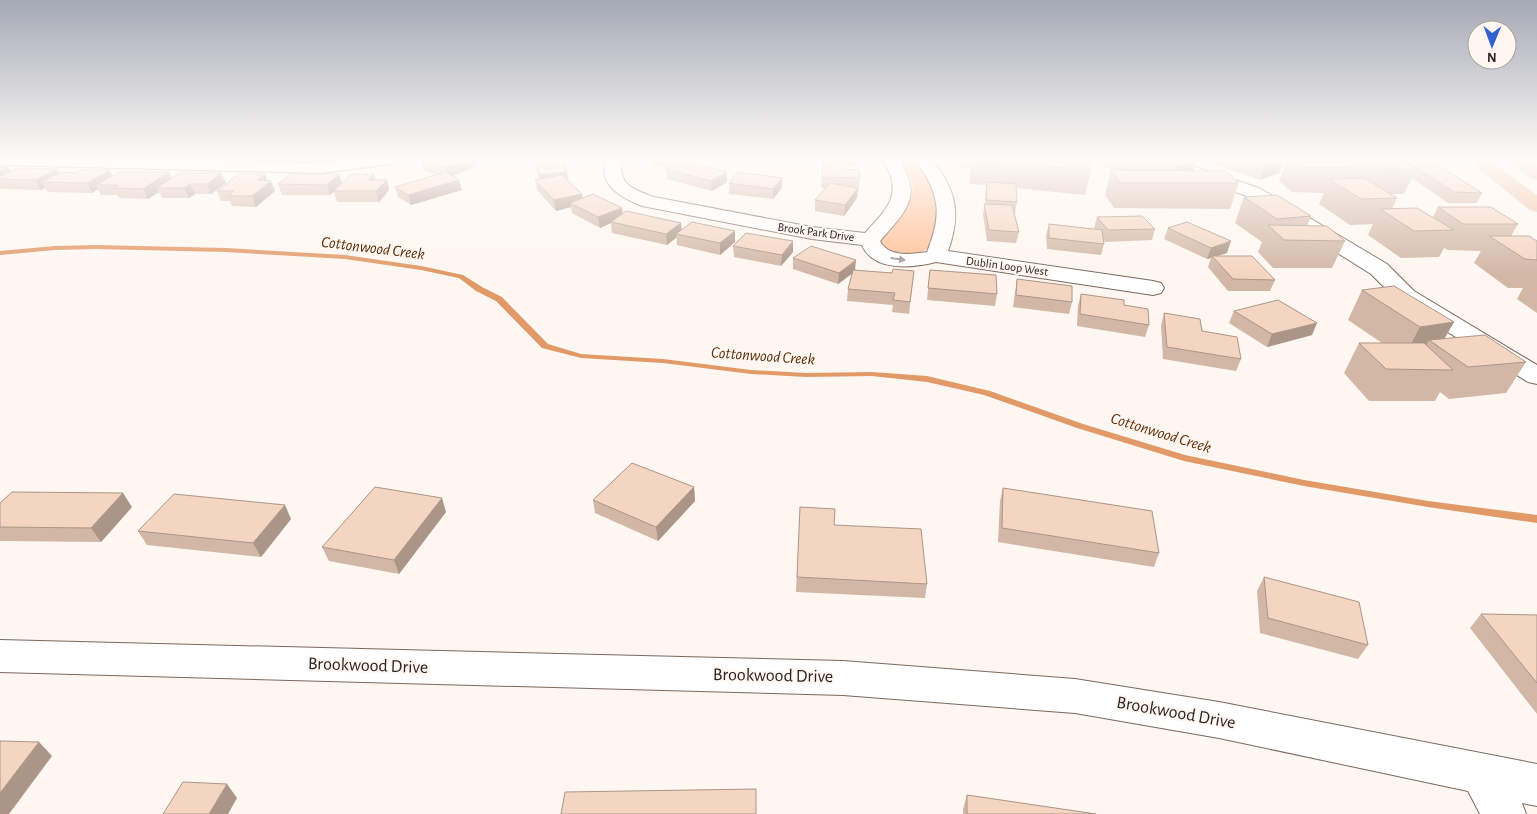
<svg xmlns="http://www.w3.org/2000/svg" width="1537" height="814" font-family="'Alegreya Sans',sans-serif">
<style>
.green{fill:#ffc097}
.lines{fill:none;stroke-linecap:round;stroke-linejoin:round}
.stream{fill:#e29968;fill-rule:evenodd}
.minor-casing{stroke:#7a685d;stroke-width:2}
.highway-casing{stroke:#d5d3d2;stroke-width:2}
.minor{fill:#fff;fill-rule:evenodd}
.highway{fill:#f1c1a2;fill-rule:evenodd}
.wall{fill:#d2b7a6}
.shaded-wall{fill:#ab9587}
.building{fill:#f4d5c1;stroke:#ab9587}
.oneway{fill:#a09c9a}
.labels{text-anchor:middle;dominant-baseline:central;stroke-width:4;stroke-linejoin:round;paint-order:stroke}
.far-street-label{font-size:12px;fill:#2b231f;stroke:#fef6f0}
.water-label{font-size:16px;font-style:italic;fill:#5c2d06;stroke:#fef6f0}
.near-street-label{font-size:18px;fill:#2b231f;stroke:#fef6f0}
</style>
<rect width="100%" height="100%" fill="#fef6f0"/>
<path class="green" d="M899,160h16c19,23 27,41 19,72 -1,6 -3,13 -7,17 -11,9 -45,8 -47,-9 21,-28 50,-45 19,-80z"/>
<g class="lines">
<polygon class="stream" points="96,245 226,248 345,255 421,266 463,275 482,287 502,297 548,344 581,354 663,359 751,370 806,373 872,372 927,376 990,391 1083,424 1185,455 1304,480 1428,501 1537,515 1537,523 1428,507 1304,486 1184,461 1077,428 984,395 927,382 872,376 806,377 751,374 663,363 581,358 542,348 496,301 476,291 459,278 421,270 345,259 226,252 96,249 55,250 0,255 0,251 55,246"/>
<g class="minor-casing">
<g id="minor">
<path d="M0,160c102,0 204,0 307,3 29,0 58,-7 86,-3l-2,4 -6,1 -65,8 -320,-8z"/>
<path d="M606,160h16c-4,25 10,29 32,37l158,30 53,6c23,-25 39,-39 18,-73h16c25,36 6,52 -19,81 8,17 32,13 47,11 16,-40 12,-58 -11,-92h16c25,30 29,55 16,91l205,30 8,2 3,5 -3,5 -8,2 -217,-33c-23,6 -63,10 -74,-17l-50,-6 -170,-33c-20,-8 -44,-20 -36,-46z"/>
<polygon points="1151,160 1174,160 1259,188 1387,264 1414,291 1537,365 1537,384 1528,382 1398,301 1371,274 1247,196 1153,164"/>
<polygon points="0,640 843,661 1075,679 1219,702 1537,764 1537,806 1522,803 1526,814 1480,814 1468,791 1219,738 1075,713 843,695 0,672"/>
</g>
</g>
<g class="highway-casing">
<g id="highway">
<polygon points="1469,160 1487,160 1537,196 1537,211 1530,209"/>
<polygon points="1508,160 1527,160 1537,166 1537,179 1531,178"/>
</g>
</g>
<use href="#minor" class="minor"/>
<use href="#highway" class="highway"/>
</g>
<g class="wall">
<polygon points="534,160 563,160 567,172 568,181 582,194 582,198 622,214 681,223 681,230 735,231 735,242 720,255 677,245 677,237 667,245 612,233 611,223 600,228 572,213 571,207 556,211 537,190 535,180 539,179"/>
<polygon points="652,160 681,160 681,162 727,172 727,182 712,191 667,179 666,169 669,167 652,167"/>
<polygon points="832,160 861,160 860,165 845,166 845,169 860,178 857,198 844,216 815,211 815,200 826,188 821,188 823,161 833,161"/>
<polygon points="954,160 1196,160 1193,171 1239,183 1230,209 1114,208 1105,195 1111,170 1114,170 1090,160 1091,170 1085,195 1016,188 1017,202 1015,213 1014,213 1019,232 1016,243 987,241 983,214 985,204 986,185 969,184 971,167 962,168"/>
<polygon points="1217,160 1284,160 1279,173 1260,180 1215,165"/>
<polygon points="1287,160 1430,160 1482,193 1477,203 1448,203 1412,178 1404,194 1391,194 1397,198 1392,209 1433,217 1438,207 1518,224 1511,236 1537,241 1537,313 1517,299 1523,288 1508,288 1474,263 1481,251 1448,250 1444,248 1439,257 1401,258 1368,235 1373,224 1350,225 1319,204 1324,193 1292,192 1279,181"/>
<polygon points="421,161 476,166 453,176 462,190 411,205 398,197 395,187 438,175 424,171"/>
<polygon points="0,167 8,167 11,171 57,169 59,173 112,175 169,172 171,178 221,173 226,183 211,194 195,194 189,198 162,198 159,192 148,199 119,198 117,195 101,195 98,189 92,193 48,192 45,188 41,190 1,189 0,187"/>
<polygon points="265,174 267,180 271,181 275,191 256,207 232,206 230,201 221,201 217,191"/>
<polygon points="339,174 342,184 376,180 387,180 389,190 379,202 337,202 334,192 330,195 282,195 278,184"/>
<polygon points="729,183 782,188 773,199 729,194"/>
<polygon points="1244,197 1311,216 1307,226 1345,241 1332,268 1273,268 1258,252 1262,242 1235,223"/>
<polygon points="1097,217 1155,229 1152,240 1105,242 1104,240 1104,244 1101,255 1047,249 1046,235 1049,224 1094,229 1094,228"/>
<polygon points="1168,228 1227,253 1218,256 1275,280 1270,291 1228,291 1208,267 1211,258 1207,259 1164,239"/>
<polygon points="733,246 793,252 781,266 734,257"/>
<polygon points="793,258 855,270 892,273 914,271 909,314 892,312 893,305 847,301 848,289 852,274 838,284 793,269"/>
<polygon points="930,270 997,294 995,306 927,300"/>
<polygon points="1017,279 1072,302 1069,314 1013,307"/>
<polygon points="1362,290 1454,322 1444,339 1526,362 1506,393 1449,399 1440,392 1435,401 1369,401 1344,373 1359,343 1382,343 1348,320"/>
<polygon points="1081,294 1124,305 1149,325 1145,337 1077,326 1078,306"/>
<polygon points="1234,311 1312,335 1267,347 1229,323"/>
<polygon points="1164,313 1202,331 1241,359 1236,371 1163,359 1161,326"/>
<polygon points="694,487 695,501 658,541 595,513 593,500"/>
<polygon points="1003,488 1159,553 1154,567 998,542 1000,501"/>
<polygon points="0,503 132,507 101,542 0,541"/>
<polygon points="800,507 834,525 927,584 925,598 796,592"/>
<polygon points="446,512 399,574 329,561 322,547"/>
<polygon points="291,519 261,557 147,545 138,531"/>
<polygon points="1264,577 1368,645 1358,659 1260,633 1257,591"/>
<polygon points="1481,614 1537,615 1537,714 1470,628"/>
<polygon points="967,795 1096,814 963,814 963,809"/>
</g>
<g class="shaded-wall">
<polygon points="467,160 475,160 476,166 448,178 446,168"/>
<polygon points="1196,160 1189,183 1170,183 1175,167"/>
<polygon points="1268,160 1284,160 1279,173 1260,180"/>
<polygon points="8,167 14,177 0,179 0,171"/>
<polygon points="57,169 62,179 42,182 45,188 41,190 35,180"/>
<polygon points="110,170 114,180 96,185 98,189 92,193 87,183"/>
<polygon points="169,172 173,183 157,188 159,192 148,199 143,189"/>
<polygon points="567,172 568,182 540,185 539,175"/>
<polygon points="727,172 727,182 712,191 711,181"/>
<polygon points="221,173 226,183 211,194 207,184"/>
<polygon points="265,174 268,183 271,181 275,191 256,207 252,196 257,180"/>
<polygon points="339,174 342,184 330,195 327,185"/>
<polygon points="374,174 377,184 368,180"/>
<polygon points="782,178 782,188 773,199 773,189"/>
<polygon points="387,180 389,190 379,202 376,191"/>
<polygon points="459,180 462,190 411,205 408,195"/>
<polygon points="190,184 195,194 189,198 184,188"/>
<polygon points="858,188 857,198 844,216 845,205"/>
<polygon points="582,194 583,205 570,203 571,207 556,211 554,200"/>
<polygon points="622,208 623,219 611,222 611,223 600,228 598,217"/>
<polygon points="681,223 682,233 676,234 677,237 667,245 666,234"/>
<polygon points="735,231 735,242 720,255 720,243"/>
<polygon points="793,241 793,252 781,266 782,255"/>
<polygon points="1231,241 1227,253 1213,257 1212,256 1211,258 1207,259 1211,248"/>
<polygon points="856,260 855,271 838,284 839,273"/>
<polygon points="1454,322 1439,348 1429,340 1421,355 1404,357 1420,327"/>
<polygon points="1317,323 1312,335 1267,347 1272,334"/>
<polygon points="694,487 695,501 658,541 656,527"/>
<polygon points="123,493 132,507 101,542 91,528"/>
<polygon points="442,498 446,512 399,574 394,560"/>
<polygon points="285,505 291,519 261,557 253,543"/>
<polygon points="39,742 52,756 9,814 0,814 0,793"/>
<polygon points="227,784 237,798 228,814 209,814"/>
</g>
<g class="building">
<polygon points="425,160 467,160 446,168 421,161"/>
<polygon points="535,160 563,160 567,172 539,175"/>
<polygon points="976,160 1090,160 1091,170"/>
<polygon points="1156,160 1196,160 1175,167"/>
<polygon points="1292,160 1401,160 1416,169 1301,167"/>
<polygon points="1404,160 1430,160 1482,193 1454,192"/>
<polygon points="683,161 727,172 711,181 666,169"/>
<polygon points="823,161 845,162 845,169 859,170 860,178 822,177"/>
<polygon points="0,167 8,167 0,171"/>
<polygon points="18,168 57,169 35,180 0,179 0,176"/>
<polygon points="81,170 110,170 87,183 42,182 61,172 76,173"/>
<polygon points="1111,170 1226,171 1239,183 1121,183"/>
<polygon points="119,172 169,172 143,189 114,188 119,185 96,185"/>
<polygon points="446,172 459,180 408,195 395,187"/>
<polygon points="738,172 782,178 773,189 729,183"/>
<polygon points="179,173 221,173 207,184 190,184 184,188 157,188"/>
<polygon points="239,174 265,174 257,180 271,181 252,196 228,196 234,191 217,191"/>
<polygon points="291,174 339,174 327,185 278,184"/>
<polygon points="351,174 374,174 368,180 387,180 376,191 334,191"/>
<polygon points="562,175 582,194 554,200 535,180"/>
<polygon points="1364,178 1397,198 1361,199 1329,179"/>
<polygon points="987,182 1016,184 1017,202 986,200"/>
<polygon points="830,183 858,188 845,205 815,200"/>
<polygon points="593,194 622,208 598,217 570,203"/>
<polygon points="1277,195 1311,216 1277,219 1244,197"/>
<polygon points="984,204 1012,205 1019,232 989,230"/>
<polygon points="1438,207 1491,207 1518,224 1463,224"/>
<polygon points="1417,208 1454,230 1414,231 1380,209"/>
<polygon points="626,211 681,223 666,234 611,222"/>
<polygon points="1142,216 1155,229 1108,230 1097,217"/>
<polygon points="692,222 735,231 720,243 676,234"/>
<polygon points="1187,222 1231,241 1211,248 1168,228"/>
<polygon points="1049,224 1102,230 1104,244 1049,238"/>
<polygon points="1268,225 1327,226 1345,241 1284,240"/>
<polygon points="746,233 793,241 782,255 733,246"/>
<polygon points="1489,236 1529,236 1537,241 1537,260 1525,259"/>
<polygon points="811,246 856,260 839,273 793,258"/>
<polygon points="1212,256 1252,256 1275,280 1233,279"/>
<polygon points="893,269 914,271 910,302 893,300 895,293 848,289 853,270 892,273"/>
<polygon points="930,270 996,275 997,294 928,288"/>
<polygon points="1017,279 1072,286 1072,302 1016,295"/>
<polygon points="1394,286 1454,322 1420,327 1362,290"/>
<polygon points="1081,294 1124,300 1124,305 1148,309 1149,325 1080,314"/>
<polygon points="1278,300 1317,323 1272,334 1234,311"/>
<polygon points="1164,313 1200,319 1202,331 1237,337 1241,359 1167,347"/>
<polygon points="1485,335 1526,362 1468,367 1429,340"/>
<polygon points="1359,343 1424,343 1453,370 1386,369"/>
<polygon points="632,463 694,487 656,527 593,500"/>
<polygon points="375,487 442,498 394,560 322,547"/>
<polygon points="1003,488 1152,511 1159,553 1002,528"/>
<polygon points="12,492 123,493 91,528 0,527 0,503"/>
<polygon points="174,494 285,505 253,543 138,531"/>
<polygon points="800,507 835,509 834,525 921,529 927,584 797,577"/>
<polygon points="1264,577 1359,602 1368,645 1268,618"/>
<polygon points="1481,614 1537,615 1537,683"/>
<polygon points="0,741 39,742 0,793"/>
<polygon points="183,782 227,784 209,814 163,814"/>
<polygon points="756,789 756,814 561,814 565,792"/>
<polygon points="967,795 1096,814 967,814"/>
</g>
<defs><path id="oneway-solid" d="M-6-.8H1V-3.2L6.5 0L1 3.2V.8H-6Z" transform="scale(1.25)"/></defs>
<use class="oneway" href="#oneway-solid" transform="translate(898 259) rotate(8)"/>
<linearGradient id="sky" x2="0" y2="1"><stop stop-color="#a5a9b5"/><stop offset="0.58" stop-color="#fffbf8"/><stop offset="1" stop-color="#fffbf8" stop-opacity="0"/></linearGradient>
<rect width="1537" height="274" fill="url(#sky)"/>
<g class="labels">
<g class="far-street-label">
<text transform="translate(816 232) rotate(8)">Brook Park Drive</text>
<text transform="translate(1007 266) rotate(8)">Dublin Loop West</text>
</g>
<g class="water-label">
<text transform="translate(373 248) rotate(7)">Cottonwood Creek</text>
<text transform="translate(763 356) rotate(4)">Cottonwood Creek</text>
<text transform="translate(1161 433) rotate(17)">Cottonwood Creek</text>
</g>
<g class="near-street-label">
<text transform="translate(368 666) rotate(2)">Brookwood Drive</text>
<text transform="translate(773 676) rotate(1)">Brookwood Drive</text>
<text transform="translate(1176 713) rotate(10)">Brookwood Drive</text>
</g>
</g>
<g transform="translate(1492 45) rotate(181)"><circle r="24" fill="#fef6f0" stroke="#aaa29c"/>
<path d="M0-4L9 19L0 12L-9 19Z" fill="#3160cf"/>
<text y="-8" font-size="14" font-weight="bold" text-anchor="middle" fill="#2b231f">N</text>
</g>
</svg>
